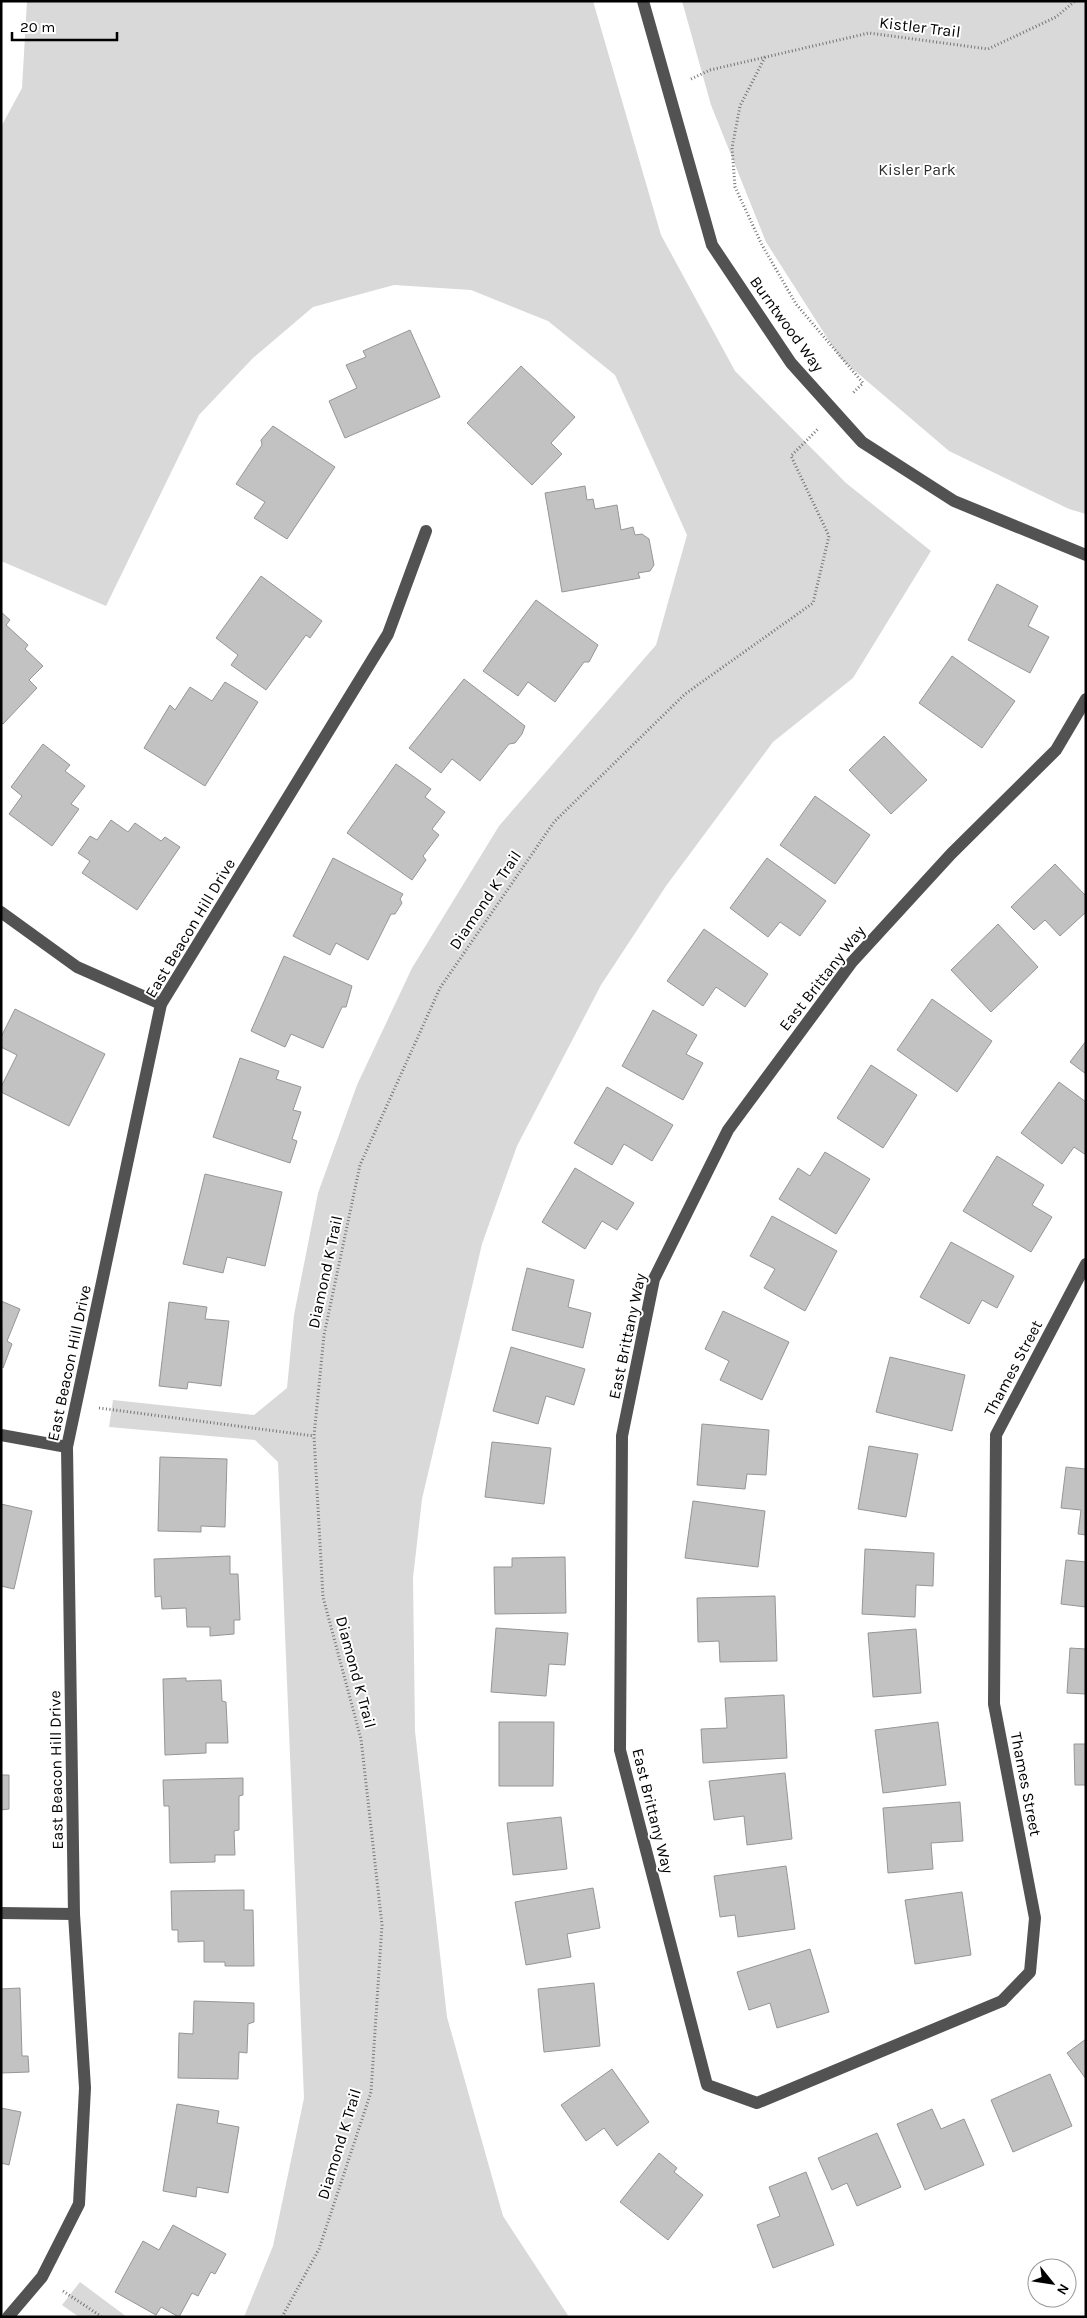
<svg xmlns="http://www.w3.org/2000/svg" width="1087" height="2318" font-family="Karla,sans-serif">
<style>
.green{fill:#d9d9d9}
.building{fill:#c2c2c2;stroke:#969696}
.lines{fill:none;stroke-linecap:round;stroke-linejoin:round}
.path{stroke:#747474;stroke-width:3;stroke-dasharray:1 2.5;stroke-linecap:butt}
.minor{stroke:#525252;stroke-width:12}
.labels{text-anchor:middle;dominant-baseline:central;stroke-width:4;stroke-linejoin:round;paint-order:stroke}
.street-label{font-size:16px;fill:#000;stroke:#fff}
.park-label{font-size:16px;fill:#303030;stroke:#fff}
</style>
<rect width="100%" height="100%" fill="#fff"/>
<g class="green">
<polygon points="27,1 593,1 661,235 735,371 846,483 931,551 853,678 773,742 666,886 601,985 517,1146 482,1244 422,1499 413,1578 415,1731 447,2017 503,2216 569,2317 244,2317 273,2246 304,2098 278,1462 255,1440 109,1427 113,1400 254,1415 287,1388 294,1315 318,1193 357,1085 412,968 499,826 656,645 687,535 615,375 548,321 471,290 394,285 313,307 253,358 199,415 106,606 1,561 1,127 22,88"/>
<polygon points="682,1 1086,1 1086,514 1069,509 949,451 840,358 766,242 711,105"/>
<polygon points="80,2282 127,2317 79,2317 62,2305"/>
</g>
<g class="building">
<polygon points="410,330 440,397 345,438 329,401 357,388 346,365 366,357 363,351"/>
<polygon points="521,366 575,417 551,443 562,454 532,485 467,423"/>
<polygon points="273,426 335,467 287,539 254,518 265,502 236,484 262,445 261,440"/>
<polygon points="585,486 587,500 593,499 595,509 617,505 621,530 633,527 635,535 642,534 649,539 654,565 650,571 638,573 640,578 562,592 545,493"/>
<polygon points="261,576 322,621 310,638 306,635 266,690 231,665 238,655 216,638"/>
<polygon points="997,584 1038,606 1028,626 1049,637 1030,673 968,640"/>
<polygon points="536,600 598,645 589,662 584,662 555,702 528,682 518,696 483,671"/>
<polygon points="1,612 10,620 6,625 28,645 25,649 43,666 29,680 37,688 3,724 1,722"/>
<polygon points="952,656 1015,701 982,748 919,703"/>
<polygon points="464,679 525,726 522,734 515,743 509,744 480,781 452,759 441,773 409,748"/>
<polygon points="225,682 258,702 205,786 144,748 170,705 175,710 190,687 212,701"/>
<polygon points="884,736 927,780 891,814 849,770"/>
<polygon points="43,744 70,765 65,771 85,786 71,804 79,809 52,846 9,814 22,796 11,787"/>
<polygon points="396,764 431,789 425,797 445,812 432,829 439,835 423,856 426,860 412,880 347,833"/>
<polygon points="815,796 870,835 835,884 780,845"/>
<polygon points="111,820 128,832 135,823 161,841 165,837 180,847 137,910 82,873 90,861 78,853 90,836 97,840"/>
<polygon points="333,858 403,894 400,899 402,903 395,914 391,914 368,960 336,943 330,955 293,936"/>
<polygon points="767,858 826,901 800,936 780,922 768,937 730,908"/>
<polygon points="1055,864 1086,896 1086,912 1060,936 1045,920 1034,930 1011,907"/>
<polygon points="998,924 1038,967 991,1012 951,970"/>
<polygon points="704,929 768,974 745,1007 716,987 703,1006 667,981"/>
<polygon points="284,956 352,986 346,1007 342,1007 323,1048 291,1034 285,1047 251,1031"/>
<polygon points="932,999 992,1041 957,1092 897,1050"/>
<polygon points="15,1009 105,1054 69,1126 1,1092 1,1087 17,1055 1,1047 1,1037"/>
<polygon points="653,1010 697,1035 686,1054 703,1063 683,1100 622,1066"/>
<polygon points="1086,1041 1086,1074 1070,1062"/>
<polygon points="240,1058 279,1071 276,1079 301,1087 293,1110 301,1112 292,1139 297,1141 290,1163 213,1137"/>
<polygon points="871,1065 917,1095 883,1148 837,1118"/>
<polygon points="1059,1082 1086,1102 1086,1155 1074,1147 1062,1164 1021,1133"/>
<polygon points="607,1087 673,1125 652,1161 624,1144 612,1165 574,1143"/>
<polygon points="825,1152 870,1179 836,1234 779,1199 798,1168 810,1176"/>
<polygon points="997,1156 1044,1185 1032,1205 1052,1217 1031,1252 963,1211"/>
<polygon points="575,1168 634,1203 617,1230 602,1221 585,1249 542,1222"/>
<polygon points="205,1174 282,1192 265,1266 227,1257 223,1273 183,1264"/>
<polygon points="772,1216 837,1251 805,1311 764,1288 775,1269 750,1256"/>
<polygon points="951,1242 1014,1276 997,1308 982,1300 969,1324 920,1297"/>
<polygon points="527,1268 574,1280 568,1307 591,1313 583,1348 512,1330"/>
<polygon points="1,1301 20,1309 7,1341 12,1344 3,1368"/>
<polygon points="169,1302 207,1307 205,1319 229,1321 221,1386 188,1382 187,1389 159,1386"/>
<polygon points="723,1311 789,1342 762,1400 720,1380 729,1361 705,1349"/>
<polygon points="511,1347 585,1369 574,1405 546,1396 538,1424 493,1411"/>
<polygon points="890,1357 965,1375 952,1431 876,1412"/>
<polygon points="702,1424 769,1430 766,1475 747,1474 745,1489 697,1485"/>
<polygon points="492,1442 551,1448 544,1504 485,1497"/>
<polygon points="869,1446 918,1454 906,1517 858,1509"/>
<polygon points="160,1457 227,1459 225,1527 201,1526 201,1532 158,1531"/>
<polygon points="1066,1467 1086,1469 1086,1535 1078,1534 1081,1510 1061,1508"/>
<polygon points="693,1501 765,1511 758,1567 685,1558"/>
<polygon points="1,1504 32,1511 14,1589 1,1586"/>
<polygon points="865,1549 934,1553 933,1586 916,1585 915,1617 862,1614"/>
<polygon points="230,1556 230,1574 238,1574 240,1620 234,1620 234,1634 210,1636 210,1627 187,1627 186,1608 162,1609 161,1596 155,1597 154,1559"/>
<polygon points="565,1557 566,1613 495,1614 494,1567 512,1567 512,1558"/>
<polygon points="1066,1560 1086,1562 1086,1607 1061,1604"/>
<polygon points="775,1596 777,1661 720,1662 719,1641 698,1642 697,1598"/>
<polygon points="496,1628 568,1633 565,1665 549,1664 546,1696 491,1692"/>
<polygon points="916,1629 921,1693 873,1697 868,1633"/>
<polygon points="1070,1648 1086,1649 1086,1694 1067,1693"/>
<polygon points="186,1678 186,1681 221,1680 222,1701 226,1702 228,1743 206,1743 206,1753 165,1755 163,1679"/>
<polygon points="784,1695 787,1758 703,1763 701,1729 727,1728 725,1698"/>
<polygon points="499,1722 554,1722 553,1786 499,1786"/>
<polygon points="938,1722 946,1785 883,1793 875,1730"/>
<polygon points="1074,1744 1086,1744 1086,1785 1075,1785"/>
<polygon points="785,1773 792,1839 747,1845 744,1816 714,1820 709,1781"/>
<polygon points="1,1775 9,1775 9,1809 1,1810"/>
<polygon points="243,1778 243,1795 239,1796 239,1830 234,1831 235,1855 215,1855 215,1862 170,1863 169,1806 164,1806 163,1780"/>
<polygon points="960,1802 963,1841 931,1843 933,1869 888,1873 883,1808"/>
<polygon points="561,1817 567,1869 513,1875 507,1823"/>
<polygon points="786,1866 795,1929 738,1937 735,1915 720,1917 714,1876"/>
<polygon points="593,1888 600,1928 567,1934 571,1957 526,1965 515,1902"/>
<polygon points="244,1890 244,1910 253,1910 254,1966 225,1966 225,1962 204,1962 204,1941 178,1942 178,1930 172,1930 171,1891"/>
<polygon points="962,1892 971,1955 915,1964 905,1900"/>
<polygon points="810,1949 829,2012 777,2028 770,2003 749,2010 737,1972"/>
<polygon points="594,1983 600,2046 544,2052 538,1989"/>
<polygon points="20,1988 22,2056 28,2056 29,2072 1,2073 1,1989"/>
<polygon points="194,2001 254,2003 254,2022 248,2024 247,2053 239,2052 238,2079 178,2078 179,2033 193,2034"/>
<polygon points="1086,2039 1086,2079 1067,2053"/>
<polygon points="612,2069 649,2122 617,2146 604,2128 586,2141 561,2105"/>
<polygon points="1050,2074 1072,2126 1013,2152 991,2100"/>
<polygon points="177,2104 219,2111 217,2123 239,2127 228,2193 197,2187 196,2197 163,2191"/>
<polygon points="1,2108 21,2112 9,2165 1,2163"/>
<polygon points="932,2109 941,2129 964,2119 984,2165 925,2190 897,2124"/>
<polygon points="877,2133 901,2187 857,2206 847,2183 832,2190 818,2158"/>
<polygon points="659,2153 677,2168 674,2172 703,2195 668,2240 620,2202"/>
<polygon points="806,2172 834,2245 773,2268 757,2225 780,2216 769,2187"/>
<polygon points="173,2225 226,2254 215,2274 211,2272 198,2296 192,2293 179,2317 161,2307 156,2315 115,2292 143,2241 159,2250"/>
</g>
<g class="lines">
<g class="path">
<polyline points="765,57 740,106 732,148 735,187 762,245 796,304 863,383 852,394"/>
<polyline points="691,79 710,70 869,33 988,49 1056,17 1075,1"/>
<polyline points="99,1408 314,1436"/>
<polyline points="63,2291 102,2317"/>
<polyline points="282,2317 319,2249 371,2092 382,1925 361,1739 323,1597 314,1436 324,1335 360,1165 440,988 554,822 685,694 813,603 829,536 791,456 818,429"/>
</g>
<g class="minor">
<polyline points="643,1 712,245 791,363 862,442 954,501 1086,555"/>
<polyline points="1086,699 1056,750 951,854 852,962 728,1130 654,1279 622,1436 620,1750 707,2085 757,2103 1002,2001 1030,1972 1035,1918 994,1704 996,1435 1086,1264"/>
<polyline points="1,912 77,967 161,1004"/>
<polyline points="1,1435 67,1447"/>
<polyline points="1,1913 74,1914"/>
<polyline points="8,2317 42,2277 79,2204 85,2088 74,1914 67,1447 161,1004 388,634 426,531"/>
</g>
</g>
<g class="labels">
<g class="street-label">
<text transform="translate(920 27) rotate(7)">Kistler Trail</text>
<text transform="translate(787 324) rotate(54)">Burntwood Way</text>
<text transform="translate(485 900) rotate(-56)">Diamond K Trail</text>
<text transform="translate(190 928) rotate(-59)">East Beacon Hill Drive</text>
<text transform="translate(822 978) rotate(-52)">East Brittany Way</text>
<text transform="translate(325 1272) rotate(-78)">Diamond K Trail</text>
<text transform="translate(627 1336) rotate(-78)">East Brittany Way</text>
<text transform="translate(69 1363) rotate(-78)">East Beacon Hill Drive</text>
<text transform="translate(1013 1368) rotate(-62)">Thames Street</text>
<text transform="translate(356 1672) rotate(75)">Diamond K Trail</text>
<text transform="translate(56 1770) rotate(-91)">East Beacon Hill Drive</text>
<text transform="translate(1026 1784) rotate(79)">Thames Street</text>
<text transform="translate(653 1811) rotate(76)">East Brittany Way</text>
<text transform="translate(339 2144) rotate(-73)">Diamond K Trail</text>
</g>
<g class="park-label">
<text x="917" y="169">Kisler Park</text>
</g>
</g>
<rect width="1087" height="2318" fill="none" stroke="#000000" stroke-width="5"/>
<g transform="translate(1052 2283) rotate(120)"><circle r="24" fill="#ffffff" stroke="#999999"/>
<path d="M0-4L9 19L0 12L-9 19Z" fill="#000000"/>
<text y="-8" font-size="14" font-weight="bold" text-anchor="middle" fill="#000000">N</text>
</g>
<path d="M12 32v8h105v-8" fill="none" stroke="#000000" stroke-width="2.5"/>
<text x="20" y="32" font-size="15" fill="#000000" stroke="#ffffff" stroke-width="4" paint-order="stroke">20 m</text>
</svg>
